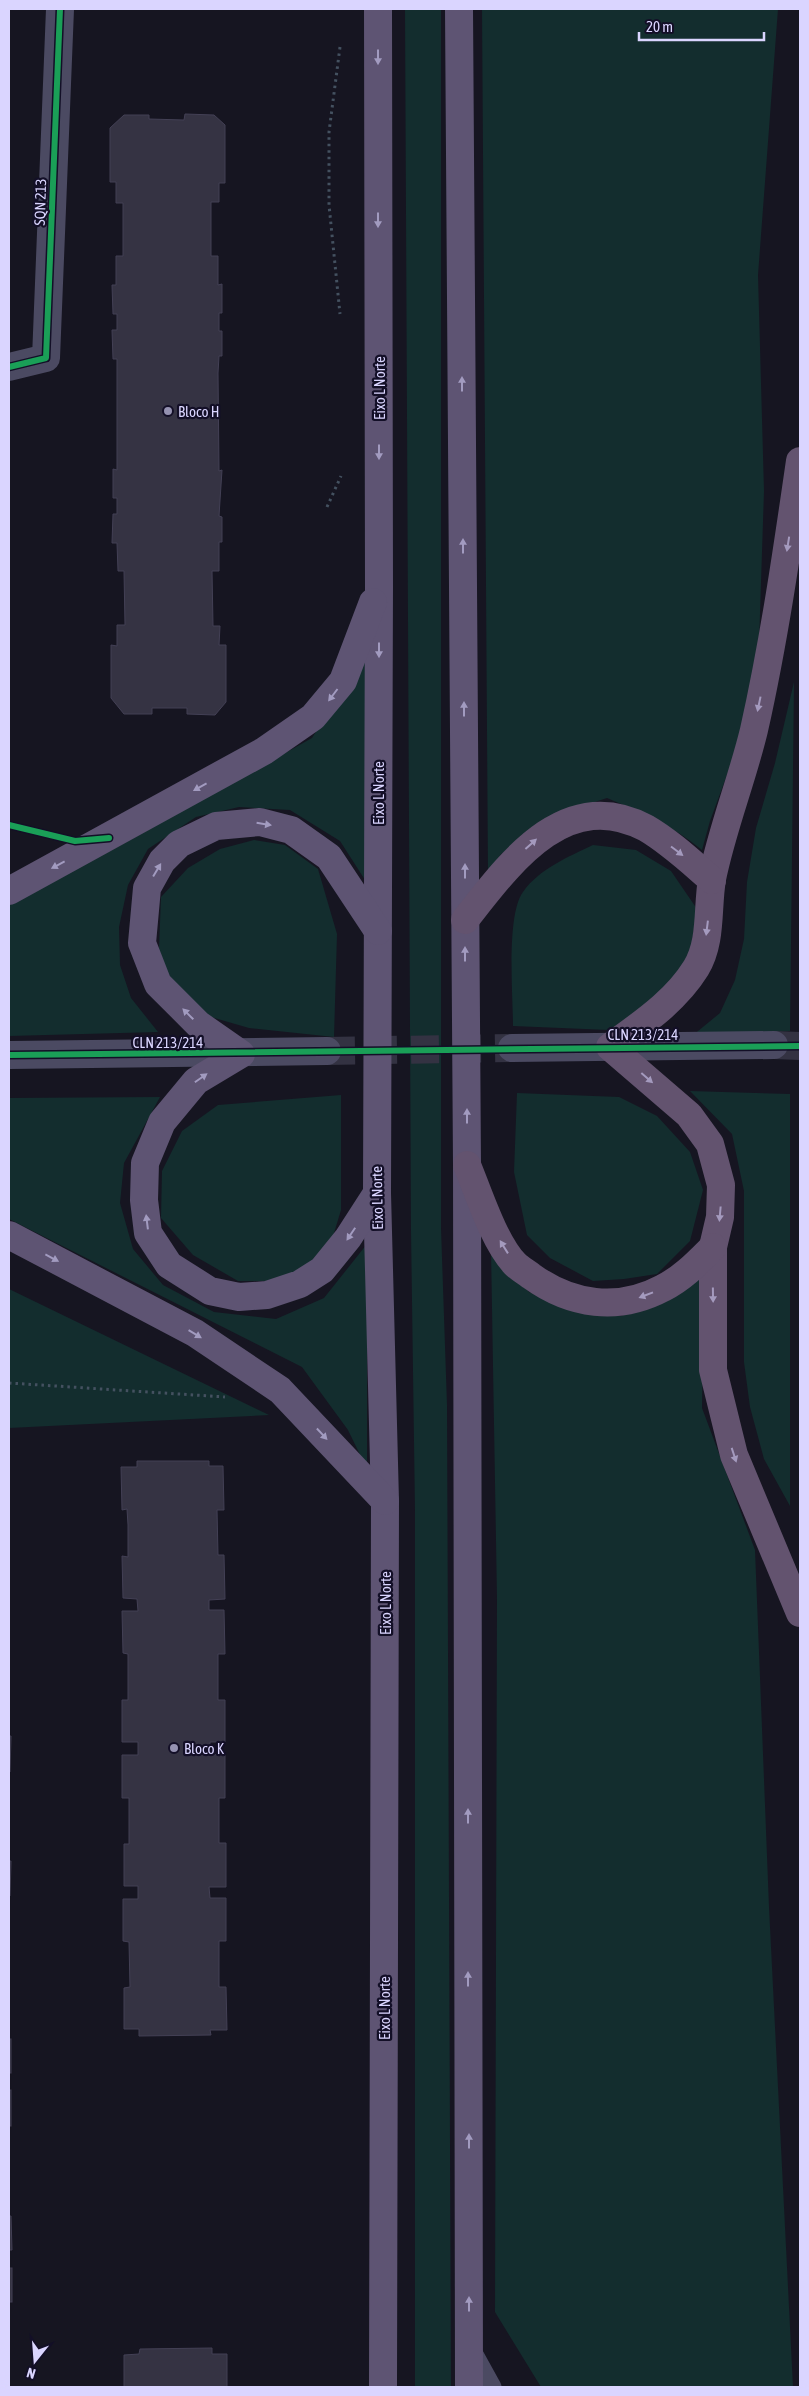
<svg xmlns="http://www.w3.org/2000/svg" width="809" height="2396" font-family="'Asap Condensed',sans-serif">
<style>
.green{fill:#132d2e}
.building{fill:#353343;stroke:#434055}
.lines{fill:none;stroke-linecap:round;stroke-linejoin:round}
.tertiary-tunnel{stroke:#333242;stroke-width:28;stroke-dasharray:28 14;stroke-linecap:butt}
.path{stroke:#445160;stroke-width:3;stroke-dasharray:2.5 4;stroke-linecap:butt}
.service{stroke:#4b4a62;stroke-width:19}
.minor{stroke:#4b4a62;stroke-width:28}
.tertiary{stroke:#4b4a62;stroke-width:28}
.primary{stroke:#5e5473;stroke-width:28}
.trunk{stroke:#63536f;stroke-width:28}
.cycleway-casing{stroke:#130f27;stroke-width:9}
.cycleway{stroke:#1a9f57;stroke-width:6}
.oneway{fill:#a29bc0}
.oneway2{fill:#a49abe}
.poi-dot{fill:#9592b1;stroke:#130f27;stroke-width:2}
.labels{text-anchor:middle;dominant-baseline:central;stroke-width:4.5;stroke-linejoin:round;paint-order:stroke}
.street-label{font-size:15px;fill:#dad5ff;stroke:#130f27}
.poi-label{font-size:15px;fill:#dad5ff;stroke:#130f27;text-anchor:start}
</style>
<rect width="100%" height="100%" fill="#161521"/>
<g class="green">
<polygon points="405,9 441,9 441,1228 447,1405 451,2387 415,2387 415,1511 411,1231"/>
<path d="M482,9h296l-20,266 6,216 -5,153 -21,101 -28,76 -8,29c-29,-24 -60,-37 -95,-52l-52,17 -54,39 -13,21z"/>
<polygon points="367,651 367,883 340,841 290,810 239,807 196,817 148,849 128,885 119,927 120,965 131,998 158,1032 9,1036 9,904 123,844 312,738"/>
<polygon points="794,682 790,1031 692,1036 720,1013 735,980 744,939 747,882 756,828 775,763"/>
<polygon points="254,840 285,845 318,869 337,934 334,1037 249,1028 211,1017 171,983 159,949 161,897 188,868 220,849"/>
<path d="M593,845l43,5 35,21 26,38 -7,46 -16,28 -36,29 -29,18 -96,-4c0,-30 -7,-111 10,-134 16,-23 45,-35 70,-47z"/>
<polygon points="690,1091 790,1094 790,1506 764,1459 750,1407 744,1362 744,1191 732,1134"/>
<polygon points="517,1093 619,1097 657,1116 690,1152 703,1190 690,1241 657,1274 624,1279 593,1281 550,1258 527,1235 514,1172"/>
<polygon points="341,1095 341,1210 331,1243 303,1270 272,1281 238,1281 193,1255 161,1218 162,1171 182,1131 218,1105"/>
<polygon points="160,1097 124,1163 120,1203 133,1249 163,1285 214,1312 276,1319 324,1298 367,1244 367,1469 348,1430 302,1367 9,1219 9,1098"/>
<polygon points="491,1250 529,1292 575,1311 621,1316 678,1295 704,1270 702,1408 755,1550 769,1907 793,2387 541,2387 495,2312 497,1598"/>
<polygon points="9,1289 269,1415 9,1428"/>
</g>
<g class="building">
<polygon points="185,114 214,115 225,125 225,183 219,183 219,202 211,202 211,256 218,256 218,285 222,284 222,313 219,313 219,331 222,331 222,356 219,356 218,373 219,471 222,470 219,516 222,517 222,542 219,542 219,571 212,571 213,626 220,626 219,645 226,645 226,702 215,715 187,714 187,708 152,708 152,714 124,714 111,698 111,645 117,646 117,625 125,625 124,571 118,571 117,543 112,543 113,514 117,514 117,498 113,498 113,469 117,470 117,359 113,359 112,330 117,330 117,314 113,314 112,285 116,285 116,256 123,256 123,203 116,203 116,182 110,182 110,128 124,115 149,115 149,119 184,120"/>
<polygon points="137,1461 209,1461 209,1466 223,1466 224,1510 217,1510 218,1555 224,1555 225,1599 209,1600 209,1610 224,1610 225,1654 218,1654 218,1700 225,1700 225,1742 210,1742 210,1755 225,1754 225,1798 219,1798 219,1843 226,1843 226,1887 209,1887 210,1898 226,1898 226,1941 219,1941 219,1987 226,1987 227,2030 210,2030 211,2035 139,2036 139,2029 124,2029 124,1988 130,1987 129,1942 123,1941 123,1899 138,1899 138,1886 124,1886 124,1844 129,1844 129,1798 122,1798 122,1755 138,1755 138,1742 122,1742 122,1700 128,1700 128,1654 123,1653 122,1611 138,1611 137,1599 123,1598 122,1556 128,1557 128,1525 127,1509 122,1510 121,1467 137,1467"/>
<polygon points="9,1736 11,1736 10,1772 9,1772"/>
<polygon points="9,1861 11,1861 10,1896 9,1896"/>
<rect x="9" y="2039" width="2" height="34"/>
<rect x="9" y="2090" width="2" height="36"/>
<polygon points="9,2216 11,2216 12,2250 9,2250"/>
<rect x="9" y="2268" width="3" height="34"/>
<polygon points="212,2348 212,2354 227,2354 227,2387 124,2387 124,2355 139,2354 140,2349"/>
</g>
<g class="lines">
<g class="tertiary-tunnel">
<polyline points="774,1045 800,1046"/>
<polyline points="327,1051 512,1048"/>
</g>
<g class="path">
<polyline points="340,47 329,132 329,205 340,314"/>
<polyline points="327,507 341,476"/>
<polyline points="9,1383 225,1397"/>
</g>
<polyline class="service" points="471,2349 492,2387"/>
<polyline class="minor" points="9,367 46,358 60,9"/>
<g class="tertiary">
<polyline points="512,1048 774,1045"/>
<polyline points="9,1055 327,1051"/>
</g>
<g class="primary">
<polyline points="378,9 379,586 377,1193 385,1501 383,2387"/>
<polyline points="459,9 467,1165 469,2387"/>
<polyline points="9,891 264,751 313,717 343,681 373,602"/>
<polyline points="377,1193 348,1238 322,1270 300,1284 267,1295 239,1297 210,1291 169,1265 148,1233 144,1200 145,1163 162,1122 196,1081 241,1054 198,1024 158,984 142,943 147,888 162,861 179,844 216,826 260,822 291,830 329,857 378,931"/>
<polyline points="9,1235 195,1333 280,1390 385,1501"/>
</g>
<g class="trunk">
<path d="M800,461c-13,90 -26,180 -46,269 -12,50 -32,99 -42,149 -5,29 0,63 -16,89 -21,34 -55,56 -86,79l79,68 21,29 11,41 -1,32 -7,30v123l21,85 66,158"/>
<path d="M465,920c44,-56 100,-135 181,-92 24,14 45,34 66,52"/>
<path d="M467,1165c12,29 27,77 48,99 5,5 11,8 16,12 40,29 87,36 132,12 20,-10 35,-26 50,-41"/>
</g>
<g class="cycleway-casing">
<g id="cycleway">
<polyline points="9,367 46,358 60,9"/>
<polyline points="9,825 75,841 109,838"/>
<polyline points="9,1055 800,1046"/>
</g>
</g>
<use href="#cycleway" class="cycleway"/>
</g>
<defs><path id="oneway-solid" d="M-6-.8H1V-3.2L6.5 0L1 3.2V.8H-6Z" transform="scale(1.25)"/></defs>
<g class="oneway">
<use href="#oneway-solid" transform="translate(378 57) rotate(90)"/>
<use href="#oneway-solid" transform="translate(378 220) rotate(90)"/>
<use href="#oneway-solid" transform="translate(462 384) rotate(-90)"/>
<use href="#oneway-solid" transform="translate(379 452) rotate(90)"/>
<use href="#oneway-solid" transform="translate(463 546) rotate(-90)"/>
<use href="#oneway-solid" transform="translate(379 650) rotate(90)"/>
<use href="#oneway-solid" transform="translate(333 695) rotate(127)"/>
<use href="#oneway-solid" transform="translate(464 709) rotate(-90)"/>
<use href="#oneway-solid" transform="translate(200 787) rotate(151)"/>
<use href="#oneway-solid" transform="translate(264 824) rotate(9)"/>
<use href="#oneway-solid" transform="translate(58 865) rotate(152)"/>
<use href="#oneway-solid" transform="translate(157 870) rotate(-59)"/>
<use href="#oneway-solid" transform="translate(465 871) rotate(-90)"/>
<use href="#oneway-solid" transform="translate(465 954) rotate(-90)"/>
<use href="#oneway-solid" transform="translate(188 1014) rotate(-135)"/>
<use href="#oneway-solid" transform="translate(201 1078) rotate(-35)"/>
<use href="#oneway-solid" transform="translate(467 1116) rotate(-90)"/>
<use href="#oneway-solid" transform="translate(147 1222) rotate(-97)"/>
<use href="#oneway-solid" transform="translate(351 1234) rotate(124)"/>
<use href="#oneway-solid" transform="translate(52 1258) rotate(28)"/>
<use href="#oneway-solid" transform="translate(195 1334) rotate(31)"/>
<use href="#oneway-solid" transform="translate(322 1434) rotate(47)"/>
<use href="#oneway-solid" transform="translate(468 1816) rotate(-90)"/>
<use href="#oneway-solid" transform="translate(468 1979) rotate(-90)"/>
<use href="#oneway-solid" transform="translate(469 2141) rotate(-90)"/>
<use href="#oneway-solid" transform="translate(469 2304) rotate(-90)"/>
</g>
<g class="oneway2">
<use href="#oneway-solid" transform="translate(788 544) rotate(99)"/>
<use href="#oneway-solid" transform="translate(759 704) rotate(102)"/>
<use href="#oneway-solid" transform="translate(531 844) rotate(-42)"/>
<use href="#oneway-solid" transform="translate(677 851) rotate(37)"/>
<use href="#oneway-solid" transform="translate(707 928) rotate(97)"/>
<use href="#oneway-solid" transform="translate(647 1078) rotate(41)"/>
<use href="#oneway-solid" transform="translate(720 1214) rotate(95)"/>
<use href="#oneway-solid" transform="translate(504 1247) rotate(-122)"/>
<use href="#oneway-solid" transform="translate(646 1295) rotate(159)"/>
<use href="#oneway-solid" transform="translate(713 1295) rotate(89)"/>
<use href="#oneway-solid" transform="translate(734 1455) rotate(72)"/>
</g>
<g class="poi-dot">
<circle cx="168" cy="411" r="5"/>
<circle cx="174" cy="1748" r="5"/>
</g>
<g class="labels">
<g class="street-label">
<text transform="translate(40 202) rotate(-88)">SQN 213</text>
<text transform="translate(379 388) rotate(-90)">Eixo L Norte</text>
<text transform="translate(378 793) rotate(-90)">Eixo L Norte</text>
<text x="643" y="1034">CLN 213/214</text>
<text x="168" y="1042">CLN 213/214</text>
<text transform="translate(377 1198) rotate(-91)">Eixo L Norte</text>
<text transform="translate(385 1603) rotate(-90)">Eixo L Norte</text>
<text transform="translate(384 2008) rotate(-90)">Eixo L Norte</text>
</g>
<g class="poi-label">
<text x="178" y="411">Bloco H</text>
<text x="184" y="1748">Bloco K</text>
</g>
</g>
<rect width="809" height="2396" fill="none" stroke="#dad5ff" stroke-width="20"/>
<g transform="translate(35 2361) rotate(197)" stroke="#130f27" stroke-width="4" paint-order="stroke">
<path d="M0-4L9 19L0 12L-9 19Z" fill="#dad5ff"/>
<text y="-8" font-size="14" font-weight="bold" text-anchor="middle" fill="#dad5ff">N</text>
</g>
<path d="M639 32v8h125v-8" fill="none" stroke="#dad5ff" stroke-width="2.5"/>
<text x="646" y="32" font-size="15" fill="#dad5ff" stroke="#130f27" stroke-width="4" paint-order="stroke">20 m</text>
</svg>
